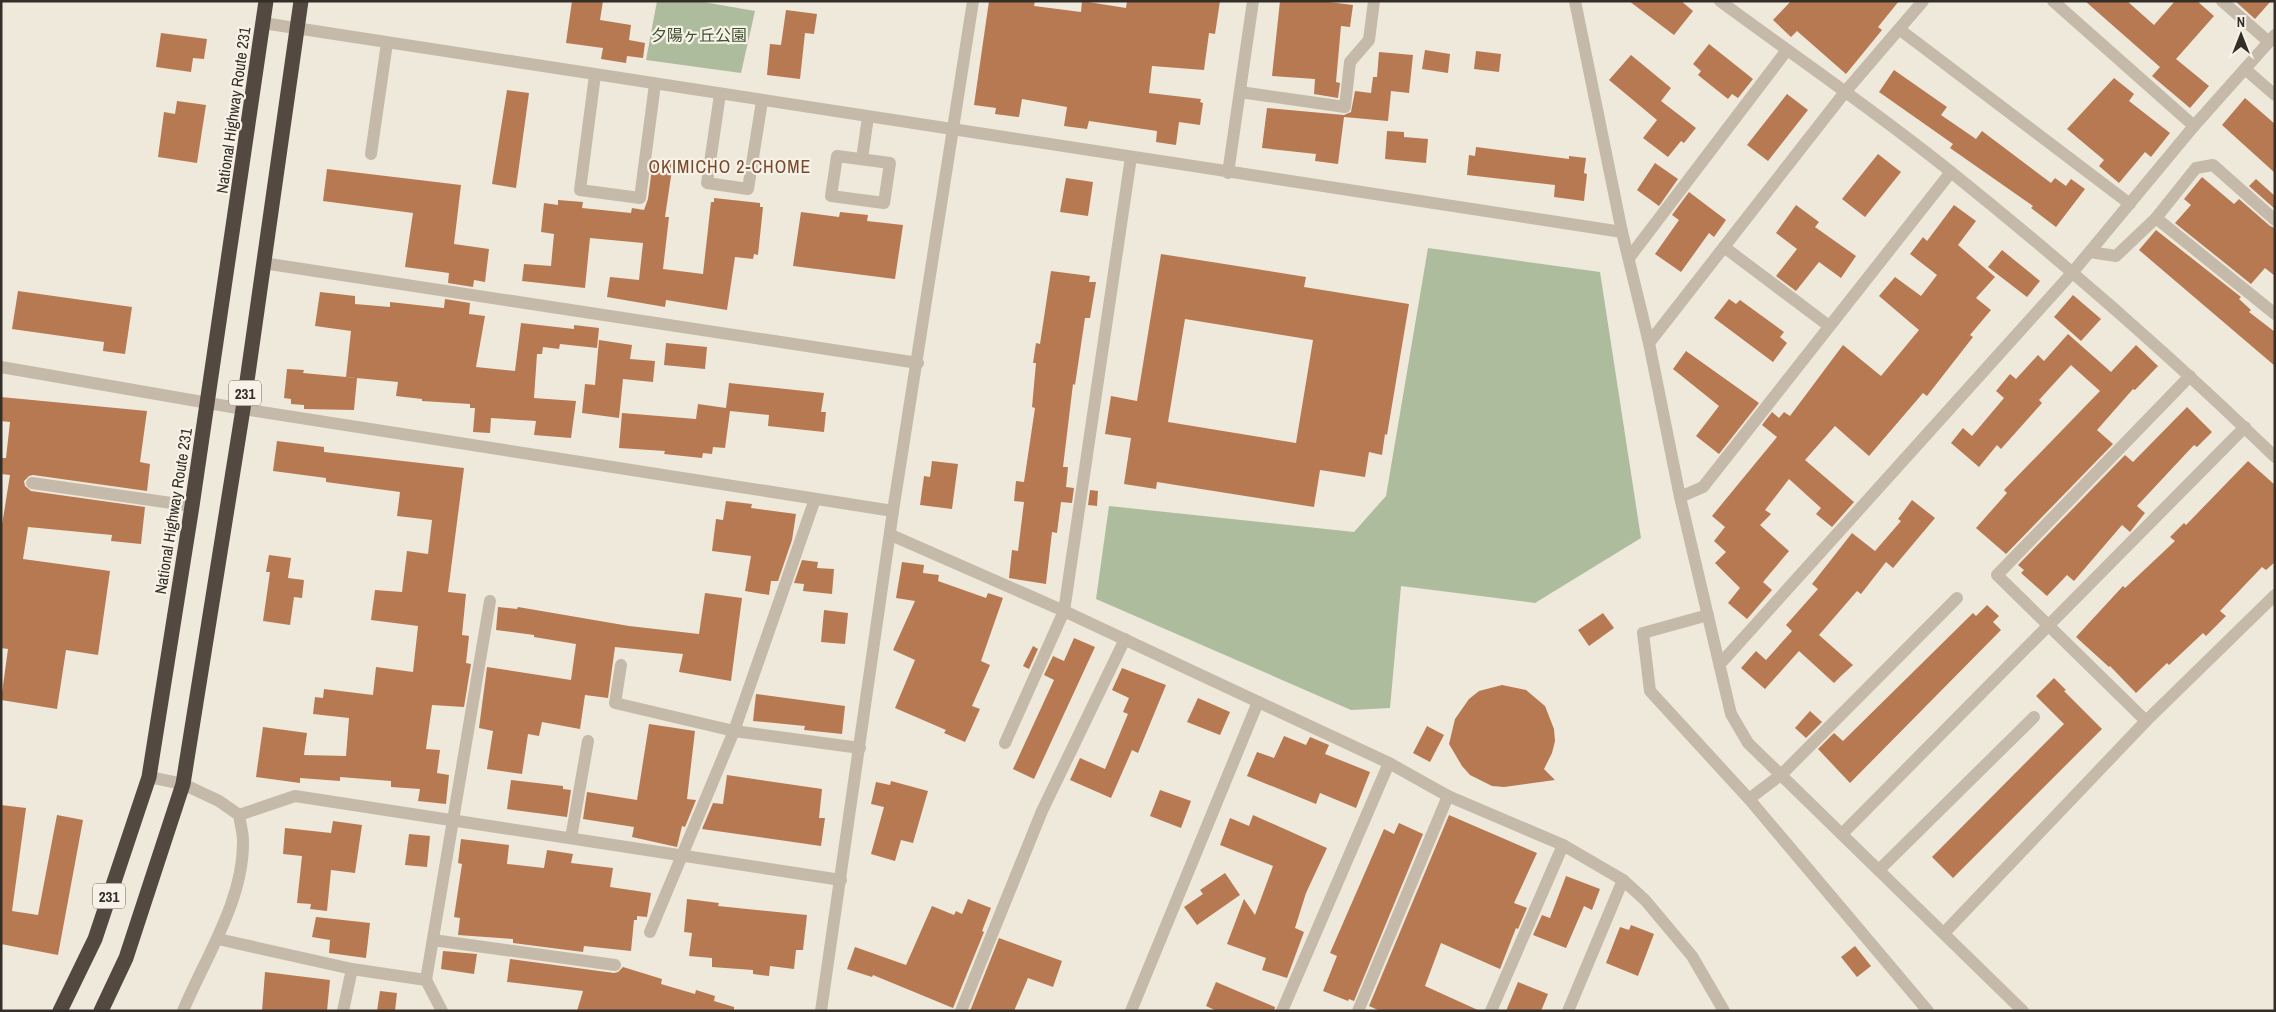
<svg xmlns="http://www.w3.org/2000/svg" width="2276" height="1012" font-family="'Archivo Narrow','Noto Sans JP',sans-serif">
<style>
.green{fill:#aebc9e}
.building{fill:#b77952;fill-rule:evenodd}
.lines{fill:none;stroke-linecap:round;stroke-linejoin:round}
.minor{stroke:#c5baaa;stroke-width:12}
.highway{stroke:#534941;stroke-width:15}
.labels{text-anchor:middle;dominant-baseline:central;stroke-width:4.5;stroke-linejoin:round;paint-order:stroke}
.shield{fill:#f7f2e8;stroke:#6e6962;stroke-width:1}
.shield-label{font-size:15px;font-weight:bold;fill:#342e28}
.park-label{font-size:16px;fill:#3f4f2f;stroke:#f7f2e8}
.street-label{font-size:16px;fill:#342e28;stroke:#f7f2e8}
.neighbourhood-label{font-size:18px;letter-spacing:1px;fill:#78492c;stroke:#f7f2e8}
</style>
<rect width="100%" height="100%" fill="#efe9dc"/>
<g class="green">
<polygon points="657,1 698,1 755,11 741,73 646,60"/>
<polygon points="1428,248 1600,272 1641,538 1535,603 1401,586 1390,708 1351,710 1096,599 1109,506 1354,532 1386,496"/>
</g>
<g class="building">
<polygon points="572,1 603,1 600,20 631,25 629,40 645,43 643,58 627,56 626,63 601,59 603,48 566,43"/>
<polygon points="989,1 1035,1 1034,6 1081,12 1082,1 1126,8 1127,1 1220,1 1215,34 1209,33 1204,70 1152,66 1149,93 1201,99 1200,102 1203,103 1200,125 1179,122 1176,145 1156,142 1157,131 1089,121 1087,129 1064,126 1067,107 1022,99 1019,117 995,114 996,108 974,105"/>
<polygon points="1280,1 1321,1 1353,5 1350,27 1341,26 1336,82 1340,83 1338,98 1314,94 1315,79 1272,76"/>
<polygon points="1629,1 1681,1 1693,11 1674,35"/>
<polygon points="1791,1 1899,1 1878,27 1882,30 1846,74 1797,31 1791,37 1773,20"/>
<polygon points="2085,1 2127,1 2154,25 2175,1 2197,1 2214,16 2176,59 2209,86 2190,108 2152,76 2160,67"/>
<polygon points="2235,1 2271,1 2255,19"/>
<polygon points="786,10 817,14 814,34 805,33 800,79 767,75 770,44 781,45"/>
<polygon points="161,33 207,39 204,59 193,58 191,72 156,67"/>
<polygon points="1709,44 1753,79 1738,98 1732,94 1728,99 1698,75 1701,71 1693,64"/>
<polygon points="1425,50 1450,54 1448,73 1422,69"/>
<polygon points="1476,51 1501,54 1499,72 1474,69"/>
<polygon points="1379,52 1413,55 1409,93 1391,91 1388,121 1344,117 1338,164 1315,161 1316,154 1262,148 1267,108 1344,115 1351,112 1355,91 1371,93 1373,77 1377,77"/>
<polygon points="1631,55 1671,88 1661,101 1696,128 1684,143 1681,141 1668,157 1643,138 1657,120 1609,80"/>
<polygon points="1894,70 1947,107 1941,115 1976,139 1982,131 2051,183 2055,178 2066,186 2071,179 2085,189 2056,227 2031,208 2033,206 1950,148 1953,144 1879,92"/>
<polygon points="2114,78 2134,94 2129,101 2170,133 2151,157 2145,152 2119,183 2099,166 2104,160 2067,129"/>
<polygon points="507,90 529,93 516,188 492,184"/>
<polygon points="1787,94 1808,110 1768,161 1747,145"/>
<polygon points="2245,98 2275,124 2275,173 2222,125"/>
<polygon points="177,101 206,105 197,163 158,157 164,112 175,114"/>
<polygon points="1387,131 1404,132 1404,137 1428,139 1426,163 1385,159"/>
<polygon points="1476,147 1569,159 1569,156 1586,158 1584,173 1587,174 1584,201 1554,197 1555,185 1467,175 1469,155 1475,156"/>
<polygon points="1878,154 1901,172 1865,217 1842,199"/>
<polygon points="653,160 673,163 665,217 669,217 663,269 703,274 711,202 714,202 714,198 760,203 760,207 763,207 758,255 754,254 753,259 735,257 727,310 666,300 665,307 607,297 610,277 639,280 643,243 590,238 585,288 522,281 524,264 551,266 554,234 541,232 544,203 558,205 558,200 583,202 582,208 631,213 632,208 644,210 648,199"/>
<polygon points="1655,163 1678,179 1659,206 1637,190"/>
<polygon points="327,169 461,185 454,244 489,249 485,282 474,280 473,287 448,283 449,273 405,267 413,213 323,201"/>
<polygon points="2202,177 2234,204 2239,199 2270,226 2275,228 2275,276 2265,268 2251,284 2175,223 2191,205 2184,199"/>
<polygon points="1066,178 1093,182 1088,216 1060,212"/>
<polygon points="2256,179 2275,196 2275,209 2249,186"/>
<polygon points="1689,192 1726,220 1714,237 1709,233 1681,272 1655,254 1679,220 1672,215"/>
<polygon points="1796,205 1819,222 1815,227 1856,256 1841,278 1819,262 1796,291 1776,276 1797,249 1776,233"/>
<polygon points="1954,205 1976,221 1958,245 1995,277 1976,298 1991,310 1970,335 1973,337 1927,396 1923,393 1869,456 1835,426 1805,460 1854,502 1832,527 1816,514 1821,508 1789,479 1765,510 1771,514 1760,525 1789,551 1763,582 1772,590 1747,619 1728,603 1740,588 1715,563 1726,552 1714,541 1725,527 1712,516 1777,437 1762,425 1772,412 1779,418 1784,412 1790,416 1843,345 1881,376 1919,330 1879,296 1895,277 1921,296 1937,275 1910,254 1923,237 1927,241"/>
<polygon points="801,212 839,217 840,212 868,215 867,221 903,225 895,279 793,266"/>
<polygon points="2156,230 2241,297 2239,299 2251,310 2249,312 2275,332 2275,366 2139,250"/>
<polygon points="2002,250 2040,281 2027,297 1988,267"/>
<path d="M1161,254l145,23 -2,10 105,17 -22,131 -2,-1 -3,21 -13,-3 -4,25 -45,-7 -6,37 -157,-25 -1,7 -32,-5 7,-46 -26,-4 6,-38 26,5zM1185,319l128,21 -17,103 -128,-21z"/>
<polygon points="1051,271 1090,276 1089,282 1096,282 1090,318 1085,318 1075,385 1073,384 1063,467 1068,467 1066,487 1074,488 1072,503 1061,502 1057,533 1052,532 1046,584 1009,578 1012,550 1018,551 1024,502 1014,501 1016,481 1024,482 1035,408 1032,407 1036,363 1033,363 1036,343 1040,344"/>
<polygon points="18,291 132,307 125,354 103,351 104,342 12,329"/>
<polygon points="320,292 355,296 355,304 390,307 390,302 444,308 445,299 470,303 469,314 485,316 476,367 515,371 521,323 574,329 574,325 599,328 597,348 560,344 559,349 543,347 542,354 537,354 534,398 576,401 571,438 534,435 536,421 491,418 490,433 473,432 475,408 470,408 470,404 422,401 422,399 396,396 398,382 346,377 351,331 315,326"/>
<polygon points="2073,295 2101,319 2081,341 2054,317"/>
<polygon points="1729,299 1736,304 1740,300 1784,332 1780,337 1787,343 1773,362 1714,318"/>
<polygon points="2068,334 2111,372 2136,345 2158,366 2135,390 2133,389 2097,430 2113,444 2006,554 1976,528 2007,493 2004,490 2100,391 2071,365 2039,400 2042,403 2001,449 1997,445 1979,467 1951,443 1963,428 1972,436 2004,398 1996,391 2010,374 2016,379 2038,355 2044,361"/>
<polygon points="599,340 632,345 630,359 655,361 653,382 623,379 619,418 582,413 585,384 595,385"/>
<polygon points="666,343 707,347 705,369 664,365"/>
<polygon points="1686,351 1759,403 1719,454 1696,436 1719,406 1673,369"/>
<polygon points="287,369 304,370 303,373 357,378 354,410 304,409 304,405 291,404 291,399 284,398"/>
<polygon points="729,383 824,393 821,412 826,412 824,432 768,426 769,415 730,411 725,448 713,447 712,454 703,453 702,458 664,454 665,451 619,448 622,413 696,419 698,404 726,408"/>
<polygon points="1,397 147,411 140,462 150,464 147,491 33,475 29,476 24,481 25,486 31,491 145,507 141,544 111,541 112,535 28,527 23,559 110,571 98,655 66,650 57,709 1,700 8,649 1,648 1,531 10,475 1,474 1,458 6,458 10,422 1,421"/>
<polygon points="2187,407 2212,432 2197,447 2194,445 2137,506 2145,513 2130,532 2122,525 2074,581 2067,575 2047,596 2021,573 2024,570 2018,565 2125,455 2133,462"/>
<polygon points="277,441 324,447 324,452 464,468 448,592 466,594 462,635 469,636 466,663 471,664 464,707 432,705 426,749 440,750 437,773 449,775 446,804 418,801 420,789 391,787 391,781 340,777 340,781 300,778 300,783 256,777 263,727 307,733 304,755 346,756 349,718 313,714 315,697 323,698 324,689 373,695 376,667 413,672 418,626 371,620 375,590 402,592 407,551 428,554 432,520 397,516 400,492 326,482 326,478 273,471"/>
<polygon points="932,461 958,464 952,509 920,505 924,476 930,477"/>
<polygon points="2248,461 2275,485 2275,562 2266,570 2262,567 2220,611 2226,616 2206,636 2203,633 2169,665 2167,663 2136,693 2110,666 2109,667 2076,637 2123,586 2125,588 2175,541 2170,537 2184,523 2186,525"/>
<polygon points="1090,490 1098,491 1097,506 1088,505"/>
<polygon points="1912,500 1935,518 1893,568 1886,562 1861,594 1857,591 1819,635 1853,665 1842,675 1834,683 1799,651 1765,689 1741,668 1756,651 1766,660 1792,631 1786,625 1818,589 1812,584 1852,533 1875,551 1901,521 1898,519"/>
<polygon points="726,501 752,504 751,508 796,514 792,540 778,581 771,581 769,595 745,591 751,556 712,551 716,519 723,520"/>
<polygon points="269,555 291,558 288,578 304,580 302,598 294,597 290,625 263,621 270,572 266,572"/>
<polygon points="802,560 818,562 817,568 834,569 832,594 803,591 804,584 794,583"/>
<polygon points="902,562 924,565 923,573 939,575 938,581 986,598 988,593 1003,598 981,661 990,665 972,706 980,709 965,742 944,733 946,730 895,708 915,660 893,650 915,601 896,598"/>
<polygon points="705,593 742,598 731,681 679,672 683,654 615,647 608,698 585,695 580,729 542,722 539,736 528,734 522,774 487,769 493,731 479,728 487,667 571,680 576,644 534,637 534,635 496,630 498,607 517,609 518,607 629,626 699,634"/>
<polygon points="1987,605 1999,616 1993,622 2001,630 1850,783 1818,749 1834,733 1843,741 1973,613 1976,616"/>
<polygon points="824,610 848,613 845,644 821,642"/>
<polygon points="1603,613 1614,628 1589,646 1578,630"/>
<polygon points="1074,638 1095,647 1034,779 1013,769 1054,680 1044,675 1053,656 1064,661"/>
<polygon points="1033,646 1038,649 1029,669 1023,666"/>
<polygon points="1122,668 1166,685 1138,753 1132,750 1111,798 1070,780 1080,758 1105,769 1128,714 1123,712 1129,698 1112,690"/>
<polygon points="2054,678 2066,690 2064,691 2102,729 1953,878 1932,857 2064,724 2036,696"/>
<polygon points="1502,685 1526,690 1545,706 1554,729 1555,741 1552,753 1544,769 1555,780 1504,787 1492,786 1470,775 1462,766 1449,744 1455,719 1469,699 1479,691"/>
<polygon points="756,694 845,706 842,734 804,730 805,726 753,721"/>
<polygon points="1198,698 1230,712 1220,735 1187,722"/>
<polygon points="1810,711 1822,722 1806,738 1795,728"/>
<polygon points="649,724 695,731 687,799 696,800 685,827 682,826 677,847 632,837 634,827 583,819 587,792 637,800"/>
<polygon points="1427,726 1444,735 1430,762 1413,753"/>
<polygon points="1284,736 1306,745 1310,737 1329,745 1325,754 1370,772 1356,808 1320,793 1316,804 1247,776 1257,752 1274,758"/>
<polygon points="727,775 822,789 819,818 825,818 821,846 702,829 713,803 723,804"/>
<polygon points="511,780 563,786 563,789 571,790 567,817 507,809"/>
<polygon points="891,781 928,791 913,843 901,840 895,861 871,854 884,807 871,804 876,782 890,785"/>
<polygon points="1160,790 1191,801 1181,828 1150,816"/>
<polygon points="1,805 26,808 12,911 38,915 57,815 83,820 58,955 1,944"/>
<polygon points="1253,815 1327,848 1306,893 1295,928 1304,932 1287,978 1262,970 1266,958 1227,944 1244,899 1255,915 1273,866 1220,845 1230,818 1249,826"/>
<polygon points="1449,815 1537,853 1514,903 1527,908 1518,929 1516,928 1500,969 1441,943 1425,986 1480,1011 1380,1011 1369,1006"/>
<polygon points="333,821 362,825 355,873 331,870 327,911 310,909 311,904 297,903 302,856 283,854 285,828 331,833"/>
<polygon points="1399,823 1423,834 1354,1001 1349,999 1348,1001 1323,991 1337,956 1330,953 1384,829 1394,834"/>
<polygon points="409,834 430,836 427,867 405,865"/>
<polygon points="461,839 509,845 507,864 544,868 547,850 573,854 571,863 613,868 610,887 651,893 647,917 637,916 637,920 634,920 631,951 584,946 583,952 513,943 513,939 458,935 460,918 454,917 462,864 458,863"/>
<polygon points="1225,873 1240,895 1197,925 1184,907 1203,894 1200,890"/>
<polygon points="1566,876 1600,889 1592,910 1584,906 1566,948 1533,935 1542,915 1550,918"/>
<polygon points="687,899 719,903 718,906 807,915 803,950 796,950 794,969 770,966 769,976 753,974 753,970 712,967 712,958 689,956 692,933 684,932"/>
<polygon points="968,899 991,908 982,931 984,932 953,1008 873,975 872,977 847,969 855,947 906,965 932,906 954,915 956,911 962,914"/>
<polygon points="316,917 370,923 366,958 329,953 330,940 312,937"/>
<polygon points="1631,925 1654,934 1638,976 1606,963 1620,927 1629,930"/>
<polygon points="999,938 1062,961 1053,987 1028,978 1014,1011 970,1011"/>
<polygon points="1855,946 1871,966 1857,977 1841,957"/>
<polygon points="443,951 477,954 474,974 441,969"/>
<polygon points="510,959 614,973 618,972 623,967 662,979 661,984 695,994 696,990 715,996 714,1001 734,1007 734,1011 577,1011 583,991 507,982"/>
<polygon points="265,972 330,980 327,1011 262,1011"/>
<polygon points="1216,982 1275,1007 1274,1011 1217,1011 1206,1006"/>
<polygon points="1518,982 1548,994 1541,1011 1506,1011"/>
<polygon points="380,991 397,993 395,1011 377,1011"/>
</g>
<g class="lines">
<g class="minor">
<polyline points="1575,1 1622,232 1649,343 1680,497 1731,714 1748,743 2023,1011"/>
<path d="M1720,1c77,57 157,111 231,171 112,90 221,185 324,285"/>
<polyline points="2053,1 2194,126"/>
<polyline points="2222,1 2269,42"/>
<polyline points="263,23 1622,232"/>
<polyline points="1899,29 2130,204"/>
<polyline points="2245,69 2275,95"/>
<polyline points="595,75 580,190 640,198 655,84"/>
<polyline points="1240,92 1345,107 1350,62 1369,40 1374,1"/>
<polyline points="720,94 707,183 748,189 762,101"/>
<polyline points="371,154 387,43"/>
<polygon points="837,156 890,163 884,203 831,196"/>
<polyline points="862,159 868,117"/>
<polyline points="1228,173 1253,1"/>
<polyline points="2156,218 2275,314"/>
<polyline points="1724,247 1829,326"/>
<polyline points="2090,252 2116,256 2156,218 2196,168 2213,165 2275,220"/>
<polyline points="1629,258 1787,50"/>
<polyline points="263,263 918,363"/>
<polyline points="1649,343 1845,92 1923,1"/>
<polyline points="1,367 243,409 893,511"/>
<polyline points="32,483 192,506"/>
<polyline points="1680,497 1703,487 1951,172"/>
<polyline points="891,535 1064,611 1389,763 1448,796 1563,845 1623,880 1645,900 1692,956 1724,1011"/>
<polyline points="1708,615 1643,633 1650,691 1749,799 1928,1011"/>
<polyline points="1720,664 2072,273 2194,126 2275,35"/>
<polyline points="621,665 615,703 734,731 860,748"/>
<polyline points="2146,721 1997,575 2190,376"/>
<polyline points="1005,743 1064,611 1131,157"/>
<path d="M149,777l34,7 36,17 20,14c1,8 4,17 4,26 1,59 -38,117 -60,170"/>
<polyline points="1749,799 1782,774 1957,598"/>
<polyline points="239,815 295,796 841,880"/>
<polyline points="1842,834 2245,427"/>
<polyline points="571,838 588,741"/>
<polyline points="1879,870 2034,717"/>
<polyline points="650,932 734,731 815,499"/>
<polyline points="1944,933 2146,721 2275,595"/>
<polyline points="218,939 352,969 426,980 490,601"/>
<polyline points="433,940 615,965"/>
<polyline points="426,980 442,1011"/>
<polyline points="343,1011 352,969"/>
<polyline points="821,1011 893,511 973,1"/>
<polyline points="961,1011 1042,811 1125,639"/>
<polyline points="1131,1011 1258,702"/>
<polyline points="1282,1011 1389,763"/>
<polyline points="1358,1011 1448,796"/>
<polyline points="1491,1011 1563,845"/>
<polyline points="1568,1011 1623,880"/>
</g>
<g class="highway">
<polyline points="60,1011 95,939 149,777 192,506 266,1"/>
<polyline points="101,1011 126,958 183,784 243,409 301,1"/>
</g>
</g>
<g class="labels">
<g class="shield">
<rect x="229" y="380.5" width="32" height="25" rx="4"/>
<rect x="93" y="883.5" width="32" height="25" rx="4"/>
</g>
<g class="shield-label">
<text x="245" y="393">231</text>
<text x="109" y="896">231</text>
</g>
<g class="park-label">
<text x="699" y="35">夕陽ヶ丘公園</text>
</g>
<g class="street-label">
<text transform="translate(233 110) rotate(-82)">National Highway Route 231</text>
<text transform="translate(173 511) rotate(-81)">National Highway Route 231</text>
</g>
<g class="neighbourhood-label">
<text x="730" y="166">OKIMICHO 2-CHOME</text>
</g>
</g>
<rect width="2276" height="1012" fill="none" stroke="#342e28" stroke-width="5"/>
<g transform="translate(2241 35)" stroke="#f7f2e8" stroke-width="4" paint-order="stroke">
<path d="M0-4L9 19L0 12L-9 19Z" fill="#342e28"/>
<text y="-8" font-size="14" font-weight="bold" text-anchor="middle" fill="#342e28">N</text>
</g>
</svg>
